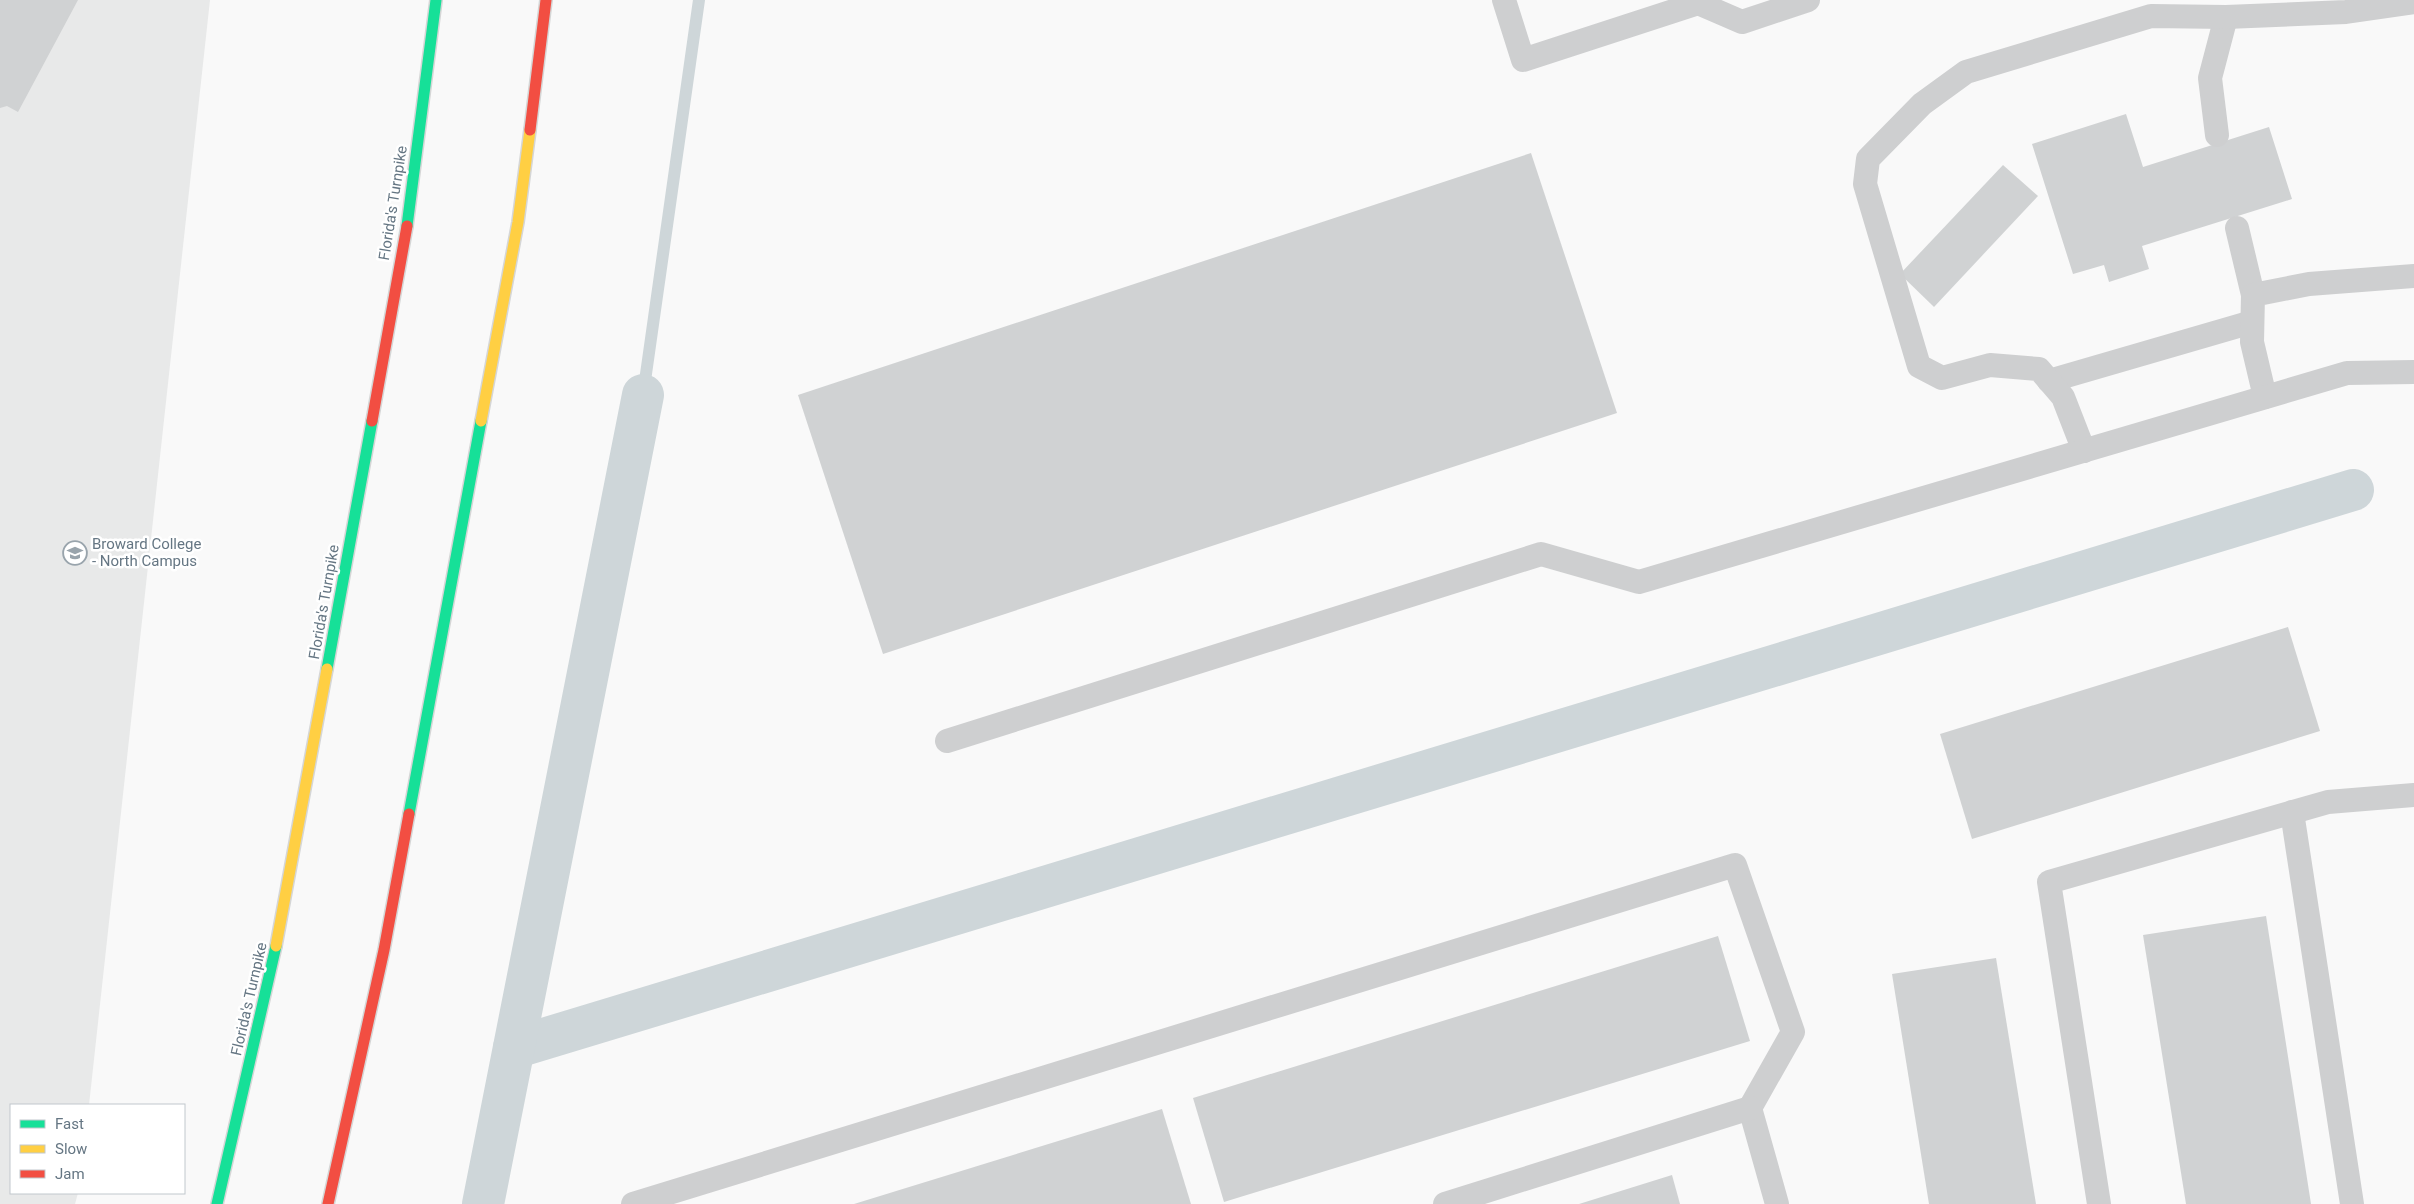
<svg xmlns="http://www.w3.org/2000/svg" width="2414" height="1204" font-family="Roboto,sans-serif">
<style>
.built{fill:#e8e9e9}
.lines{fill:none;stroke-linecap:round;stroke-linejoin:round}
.stream{stroke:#ced6d9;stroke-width:12}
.canal{stroke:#ced6d9;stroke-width:42}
.building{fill:#d0d2d3}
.fast-casing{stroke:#d5d6d6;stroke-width:14}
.slow-casing{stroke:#d5d6d6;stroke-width:14}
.jam-casing{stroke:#d5d6d6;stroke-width:14}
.lane{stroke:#cecfd0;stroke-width:24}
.fast{stroke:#16e098;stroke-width:11}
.slow{stroke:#ffcf43;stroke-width:11}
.jam{stroke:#f24e42;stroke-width:11}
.labels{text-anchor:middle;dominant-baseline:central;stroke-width:5;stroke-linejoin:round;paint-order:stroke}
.street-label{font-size:15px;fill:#657683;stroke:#fff}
.poi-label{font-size:15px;fill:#657683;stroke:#fff;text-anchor:start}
</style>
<rect width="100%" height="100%" fill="#f9f9f9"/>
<polygon class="built" points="0,0 210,0 89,1105 11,1105 11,1193 78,1193 75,1204 0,1204"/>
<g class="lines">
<polyline class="stream" points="643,395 699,0"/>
<g class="canal">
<polyline points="514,1048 2353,490"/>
<polyline points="483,1204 643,395"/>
</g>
</g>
<g class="building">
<polygon points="0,0 78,0 18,112 7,106 0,108"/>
<polygon points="2126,114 2143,167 2269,127 2292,199 2142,246 2149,269 2109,282 2104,265 2073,274 2032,144"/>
<polygon points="1531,153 1617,413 883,654 798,395"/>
<polygon points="2003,165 2038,196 1934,307 1900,274"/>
<polygon points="2288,627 2320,731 1972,839 1940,734"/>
<polygon points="2266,916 2311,1204 2186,1204 2143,935"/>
<polygon points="1718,936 1750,1041 1224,1202 1193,1098"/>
<polygon points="1996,958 2036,1204 1929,1204 1892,974"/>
<polygon points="1162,1109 1191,1204 854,1204"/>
<polygon points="1672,1175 1680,1204 1579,1204"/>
</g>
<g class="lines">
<g class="fast-casing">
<g id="fast">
<polyline points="407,226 436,0"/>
<polyline points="327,669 372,421"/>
<polyline points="409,814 481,421"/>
<polyline points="217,1204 276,946"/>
</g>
</g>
<g class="slow-casing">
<g id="slow">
<polyline points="481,421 518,222 530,130"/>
<polyline points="276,946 327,669"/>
</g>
</g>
<g class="jam-casing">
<g id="jam">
<polyline points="530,130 546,0"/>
<polyline points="372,421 407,226"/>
<polyline points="328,1204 384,950 409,814"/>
</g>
</g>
<g class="lane">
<polyline points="1504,0 1523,60 1698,3 1742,22 1808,0"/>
<polyline points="2217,135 2210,78 2226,17"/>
<polyline points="2237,228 2253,295"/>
<polyline points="2049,381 2252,322"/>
<polyline points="2265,397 2252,342 2253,295 2309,284 2414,276"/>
<polyline points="2084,451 2063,397 2039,369 1990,365 1942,378 1919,366 1865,184 1868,159 1922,104 1966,72 2151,16 2226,17 2346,12 2414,2"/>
<polyline points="947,741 1541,554 1639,582 2347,373 2414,372"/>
<polyline points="2292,812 2352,1204"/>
<polyline points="633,1204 1735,865 1793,1032 1750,1108 1777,1204"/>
<polyline points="1445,1204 1750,1108"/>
<polyline points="2099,1204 2049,882 2328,802 2414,795"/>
</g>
<use href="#fast" class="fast"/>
<use href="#slow" class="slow"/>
<use href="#jam" class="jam"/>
</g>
<defs>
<g id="university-ring" transform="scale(1.25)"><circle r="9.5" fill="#fff" stroke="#99a4ac" stroke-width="1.5"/><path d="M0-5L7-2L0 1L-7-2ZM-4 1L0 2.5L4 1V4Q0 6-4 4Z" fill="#99a4ac"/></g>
</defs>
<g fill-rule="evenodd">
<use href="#university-ring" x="75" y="553"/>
</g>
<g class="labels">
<g class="street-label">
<text transform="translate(393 203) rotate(-81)">Florida's Turnpike</text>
<text transform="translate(324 602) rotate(-80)">Florida's Turnpike</text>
<text transform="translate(249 999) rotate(-77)">Florida's Turnpike</text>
</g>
<g class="poi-label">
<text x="92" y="544">Broward College<tspan x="92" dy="17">- North Campus</tspan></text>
</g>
</g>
<rect x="10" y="1104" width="175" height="90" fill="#ffffff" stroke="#c1c8cd"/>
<rect x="20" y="1120" width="25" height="8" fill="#16e098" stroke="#c1c8cd"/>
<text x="55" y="1129" font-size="15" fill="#657683">Fast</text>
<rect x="20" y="1145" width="25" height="8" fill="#ffcf43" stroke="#c1c8cd"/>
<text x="55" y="1154" font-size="15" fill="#657683">Slow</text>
<rect x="20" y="1170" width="25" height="8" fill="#f24e42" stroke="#c1c8cd"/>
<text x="55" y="1179" font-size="15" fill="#657683">Jam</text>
</svg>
